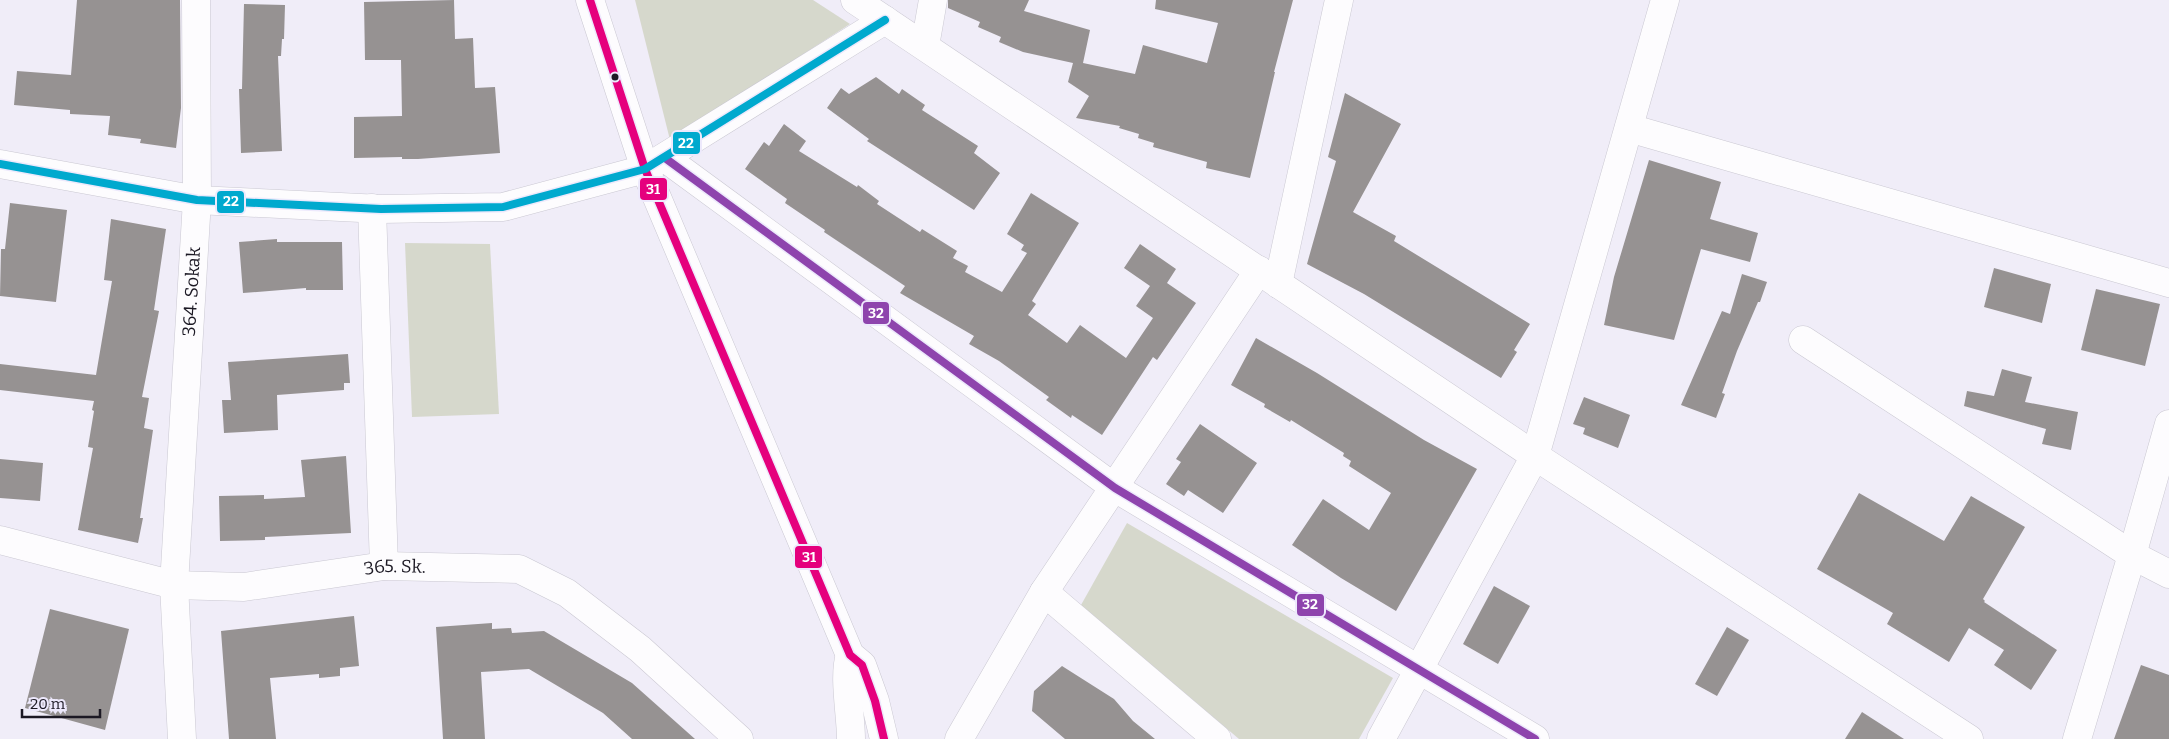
<svg xmlns="http://www.w3.org/2000/svg" width="2169" height="739" font-family="Bitter,serif">
<style>
.green{fill:#d6d8cc}
.building{fill:#969292}
.lines{fill:none;stroke-linecap:round;stroke-linejoin:round}
.street-casing{stroke:#cac8d2;stroke-width:29}
.secondary-casing{stroke:#cac8d2;stroke-width:29}
.street{stroke:#fdfcfe;stroke-width:28}
.secondary{stroke:#fdfcfe;stroke-width:28}
.bus-1-casing{stroke:#ede9fc;stroke-width:11}
.bus-2-casing{stroke:#ede9fc;stroke-width:11}
.bus-3-casing{stroke:#ede9fc;stroke-width:11}
.bus-1{stroke:#e5007d;stroke-width:8}
.bus-2{stroke:#8e44ad;stroke-width:8}
.bus-3{stroke:#00a9ce;stroke-width:8}
.bus-dot{fill:#1c1924;stroke:#ede9fc;stroke-width:2}
.labels{text-anchor:middle;dominant-baseline:central;stroke-width:5;stroke-linejoin:round;paint-order:stroke}
.street-label{font-size:18px;fill:#1c1924;stroke:#ede9fc}
.line-badge{stroke:#ede9fc;stroke-width:2}
.badge-label{font-size:14px;text-anchor:middle;font-weight:bold;fill:#fff}
</style>
<rect width="100%" height="100%" fill="#f0edf8"/>
<g class="green">
<polygon points="635,0 813,0 850,24 670,140"/>
<polygon points="405,243 490,244 499,414 412,417"/>
<polygon points="1127,523 1393,678 1359,739 1239,739 1081,605"/>
</g>
<g class="building">
<polygon points="77,0 180,0 181,108 176,148 140,143 141,139 108,135 110,116 70,114 70,110 14,105 17,71 71,75"/>
<polygon points="454,0 455,39 473,38 475,88 495,87 500,153 418,159 402,159 402,157 354,158 354,117 402,116 401,60 365,60 364,2"/>
<polygon points="948,0 1029,0 1024,11 1090,30 1083,63 1135,74 1143,45 1207,63 1218,23 1155,9 1156,0 1293,0 1274,72 1275,72 1250,178 1206,168 1207,162 1153,147 1154,143 1138,138 1139,134 1119,128 1120,126 1076,118 1089,96 1068,82 1073,63 1023,52 999,42 1001,37 978,27 980,22 948,8"/>
<polygon points="244,4 285,5 284,39 282,39 281,56 278,56 282,151 241,153 239,89 242,89"/>
<polygon points="876,77 899,94 902,89 925,105 922,110 978,146 974,153 1000,173 974,210 867,141 869,139 827,108 841,88 849,94"/>
<polygon points="1345,93 1401,124 1353,212 1396,236 1394,241 1530,324 1514,350 1517,352 1501,378 1364,294 1307,264 1336,161 1328,157"/>
<polygon points="784,124 806,141 799,151 857,187 858,185 879,201 877,204 920,232 922,229 957,251 953,258 968,266 965,272 1002,292 1027,253 1021,250 1024,245 1007,234 1031,193 1079,223 1032,301 1036,304 1028,315 1067,343 1080,325 1126,358 1153,318 1136,306 1150,286 1124,268 1140,244 1176,269 1167,283 1196,303 1157,360 1153,357 1102,435 1072,415 1071,418 1046,400 1049,397 999,361 969,344 974,336 900,293 905,286 824,232 825,230 785,203 787,199 745,169 764,142 769,146"/>
<polygon points="1649,160 1721,182 1710,219 1758,233 1750,262 1701,249 1674,340 1604,325 1614,277"/>
<polygon points="10,203 67,210 56,302 0,296 1,249 5,249"/>
<polygon points="111,219 166,229 154,310 159,311 142,397 149,398 144,428 153,430 140,518 143,518 138,543 78,530 93,448 88,447 94,411 92,410 94,401 0,390 0,364 96,375 112,281 104,280"/>
<polygon points="277,239 277,242 342,242 343,290 306,290 306,288 243,293 239,242"/>
<polygon points="1994,268 2051,284 2042,323 1984,307"/>
<polygon points="1742,274 1767,282 1760,302 1758,302 1737,351 1722,393 1725,394 1716,418 1681,405 1722,311 1730,314"/>
<polygon points="2096,289 2160,304 2145,366 2081,350"/>
<polygon points="1256,338 1317,373 1424,440 1477,469 1396,611 1341,578 1292,545 1323,499 1369,530 1391,493 1349,466 1351,461 1343,456 1344,453 1291,420 1290,422 1264,407 1265,404 1231,385"/>
<polygon points="348,354 350,383 344,383 344,390 277,395 278,430 224,433 222,400 231,400 228,362"/>
<polygon points="2002,369 2032,377 2025,402 2078,412 2071,450 2042,444 2046,429 1964,406 1967,391 1994,396"/>
<polygon points="1584,397 1630,415 1618,448 1583,434 1585,428 1573,424"/>
<polygon points="1200,424 1257,463 1223,513 1188,490 1184,496 1166,484 1181,462 1176,459"/>
<polygon points="346,456 351,533 265,537 265,540 220,541 219,496 264,495 264,499 305,497 301,460"/>
<polygon points="0,459 43,463 40,501 0,498"/>
<polygon points="1859,493 1944,541 1971,496 2025,527 1983,599 1985,601 1984,602 2057,650 2031,690 1994,665 2004,650 1969,628 1949,662 1887,624 1893,613 1817,569"/>
<polygon points="1494,586 1530,606 1498,664 1463,644"/>
<polygon points="50,609 129,629 105,730 25,708"/>
<polygon points="354,616 359,666 340,668 340,676 319,678 319,674 270,678 276,739 229,739 221,631"/>
<polygon points="492,623 492,629 511,628 512,633 544,631 632,683 695,739 632,739 603,713 529,669 481,672 485,739 443,739 436,627"/>
<polygon points="1727,627 1749,640 1717,696 1695,684"/>
<polygon points="2141,665 2169,675 2169,739 2114,739"/>
<polygon points="1062,666 1114,699 1133,721 1155,739 1065,739 1032,711 1034,691"/>
<polygon points="1862,712 1904,739 1845,739"/>
</g>
<g class="lines">
<g class="street-casing">
<g id="street">
<polyline points="855,0 1535,456 1969,739"/>
<polyline points="925,46 933,0"/>
<polyline points="1629,128 2169,283"/>
<polyline points="665,158 1115,488 1535,739"/>
<polyline points="0,164 197,200 381,209 503,207 645,169 885,20"/>
<polyline points="372,208 384,566"/>
<polyline points="1278,284 1339,0"/>
<polyline points="1803,340 2132,555 2169,574"/>
<path id="s1" d="M0,540l174,45 70,2 140,-21 135,3 48,24 73,56 99,90"/>
<polyline points="1044,592 1217,739"/>
<path id="s2" d="M182,739l-8,-154 23,-385 -1,-200"/>
<polyline points="959,739 1044,592 1259,270"/>
<polyline points="1381,739 1535,456 1665,0"/>
<polyline points="2077,739 2132,555 2169,424"/>
</g>
</g>
<g class="secondary-casing">
<g id="secondary">
<polyline points="590,0 645,169 850,655 862,665 875,701 884,739"/>
<path d="M850,655c-7,21 1,60 1,84"/>
</g>
</g>
<use href="#street" class="street"/>
<use href="#secondary" class="secondary"/>
<g class="bus-1-casing">
<polyline id="bus-1" points="590,0 645,169 850,655 862,665 875,701 884,739"/>
</g>
<g class="bus-2-casing">
<polyline id="bus-2" points="665,158 1115,488 1535,739"/>
</g>
<g class="bus-3-casing">
<polyline id="bus-3" points="0,164 197,200 381,209 503,207 645,169 885,20"/>
</g>
<use href="#bus-1" class="bus-1"/>
<use href="#bus-2" class="bus-2"/>
<use href="#bus-3" class="bus-3"/>
</g>
<circle class="bus-dot" cx="615" cy="77" r="4.5"/>
<g class="labels">
<g class="street-label">
<text stroke="none"><textPath href="#s2" startOffset="448">364. Sokak</textPath></text>
<text stroke="none"><textPath href="#s1" startOffset="402">365. Sk.</textPath></text>
</g>
</g>
<g class="line-badge">
<rect x="672" y="131" width="29" height="24" rx="5" fill="#00a9ce"/>
<rect x="639" y="177" width="29" height="24" rx="5" fill="#e5007d"/>
<rect x="216" y="190" width="29" height="24" rx="5" fill="#00a9ce"/>
<rect x="862" y="301" width="28" height="24" rx="5" fill="#8e44ad"/>
<rect x="794" y="545" width="29" height="24" rx="5" fill="#e5007d"/>
<rect x="1296" y="593" width="29" height="24" rx="5" fill="#8e44ad"/>
</g>
<g class="badge-label">
<text x="686" y="148">22</text>
<text x="653" y="194">31</text>
<text x="231" y="206">22</text>
<text x="876" y="318">32</text>
<text x="809" y="562">31</text>
<text x="1310" y="609">32</text>
</g>
<path d="M22 709v8h78v-8" fill="none" stroke="#1c1924" stroke-width="2.5"/>
<text x="30" y="709" font-size="15" fill="#1c1924" stroke="#ede9fc" stroke-width="4" paint-order="stroke">20 m</text>
</svg>
